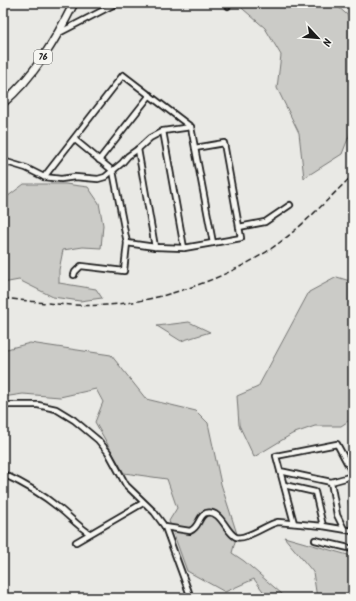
<svg xmlns="http://www.w3.org/2000/svg" width="356" height="601" font-family="Kalam,sans-serif">
<style>
.green{fill:#cbcbc7;stroke:#747472}
.lines{fill:none;stroke-linecap:round;stroke-linejoin:round}
.minor-casing{stroke:#1c1c1c;stroke-width:8}
.primary-casing{stroke:#1c1c1c;stroke-width:10}
.minor{stroke:#f6f6f2;stroke-width:4.5}
.primary{stroke:#f6f6f2;stroke-width:7}
.rail{stroke:#1c1c1c;stroke-width:1.5;stroke-dasharray:6 3;stroke-linecap:butt}
.labels{text-anchor:middle;dominant-baseline:central;stroke-width:4;stroke-linejoin:round;paint-order:stroke}
.shield{fill:#f6f6f2;stroke:#5d5d5c;stroke-width:1}
.shield-label{font-size:9px;font-weight:bold;fill:#1c1c1c}
</style>
<rect width="100%" height="100%" fill="#e9e9e5"/>
<filter id="ink" filterUnits="userSpaceOnUse"><feTurbulence type="fractalNoise" baseFrequency=".025" numOctaves="2"/><feDisplacementMap in="SourceGraphic" scale="8" xChannelSelector="R" yChannelSelector="G"/><feConvolveMatrix kernelMatrix="1 2 1 2 8 2 1 2 1" color-interpolation-filters="sRGB"/></filter>
<g filter="url(#ink)">
<g class="green">
<polygon points="236,3 325,3 336,5 353,20 353,126 342,154 304,178 299,133 277,88 281,55 265,28"/>
<polygon points="24,184 65,184 88,187 99,203 103,225 101,248 83,247 63,250 59,270 59,283 96,289 102,298 80,301 53,297 19,280 3,283 3,200"/>
<polygon points="337,277 353,282 353,418 341,426 315,426 292,434 254,457 239,425 237,396 258,387 309,292"/>
<polygon points="189,322 210,332 181,341 157,326"/>
<polygon points="30,343 111,355 146,399 196,411 208,423 221,484 237,534 232,553 244,561 282,594 283,598 268,598 254,579 225,592 187,571 169,521 177,508 167,479 124,473 95,422 103,402 96,389 60,397 23,394 3,397 3,350"/>
<polygon points="284,537 348,555 353,560 353,598 317,598 313,572"/>
</g>
<g class="lines">
<g class="minor-casing">
<g id="minor">
<polyline points="225,3 228,6"/>
<polyline points="59,33 117,3"/>
<polyline points="163,131 184,248"/>
<polyline points="74,139 113,171 127,243 124,271 81,266 75,272 74,275"/>
<polyline points="138,149 155,247"/>
<polyline points="99,160 150,95"/>
<polyline points="3,161 26,168 44,177 61,179 75,177 98,179 105,177 122,163 128,156 138,149 150,138 163,131 191,127"/>
<polyline points="44,177 123,75 191,127 213,243"/>
<polyline points="239,227 265,222 290,205"/>
<polyline points="127,243 155,247 184,248 241,238 224,143 195,148"/>
<polyline points="3,405 38,405 56,409 74,420 98,440 108,452 126,485 154,512 165,527 191,598"/>
<polyline points="280,471 331,482 349,477 352,472 337,444 276,456 294,523"/>
<path d="M3,474c20,9 39,20 56,34 10,8 19,18 30,25"/>
<polyline points="331,482 337,515 344,529"/>
<polyline points="284,485 315,492 323,526"/>
<polyline points="353,501 352,501 353,506"/>
<path d="M165,527l25,4c10,-4 8,-15 16,-18 15,-4 20,20 30,24 9,4 31,-13 42,-15l45,4 30,5"/>
<polyline points="315,540 353,549"/>
<polyline points="76,542 143,503"/>
<polyline points="251,597 252,598"/>
</g>
</g>
<g class="primary-casing">
<path id="primary" d="M3,103c31,-26 53,-64 71,-100"/>
</g>
<use href="#minor" class="minor"/>
<use href="#primary" class="primary"/>
<path class="rail" d="M3,298c34,4 69,9 103,7 55,-3 129,-29 173,-62 27,-20 50,-45 74,-68"/>
</g>
</g>
<g class="labels">
<rect class="shield" x="34" y="50" width="18" height="14" rx="3"/>
<g class="shield-label">
<text x="43" y="57">76</text>
</g>
</g>
<rect width="356" height="601" fill="none" stroke="#f6f6f2" stroke-width="16"/>
<rect x="8" y="8" width="340" height="585" fill="none" stroke="#1c1c1c" stroke-width="1.5" filter="url(#ink)"/>
<g transform="translate(318 38) rotate(116)" stroke="#f6f6f2" stroke-width="3" paint-order="stroke">
<path d="M0-3L7 15L0 10L-7 15Z" fill="#1c1c1c"/>
<text y="-6" font-size="11" font-weight="bold" text-anchor="middle" fill="#1c1c1c">N</text>
</g>
</svg>
